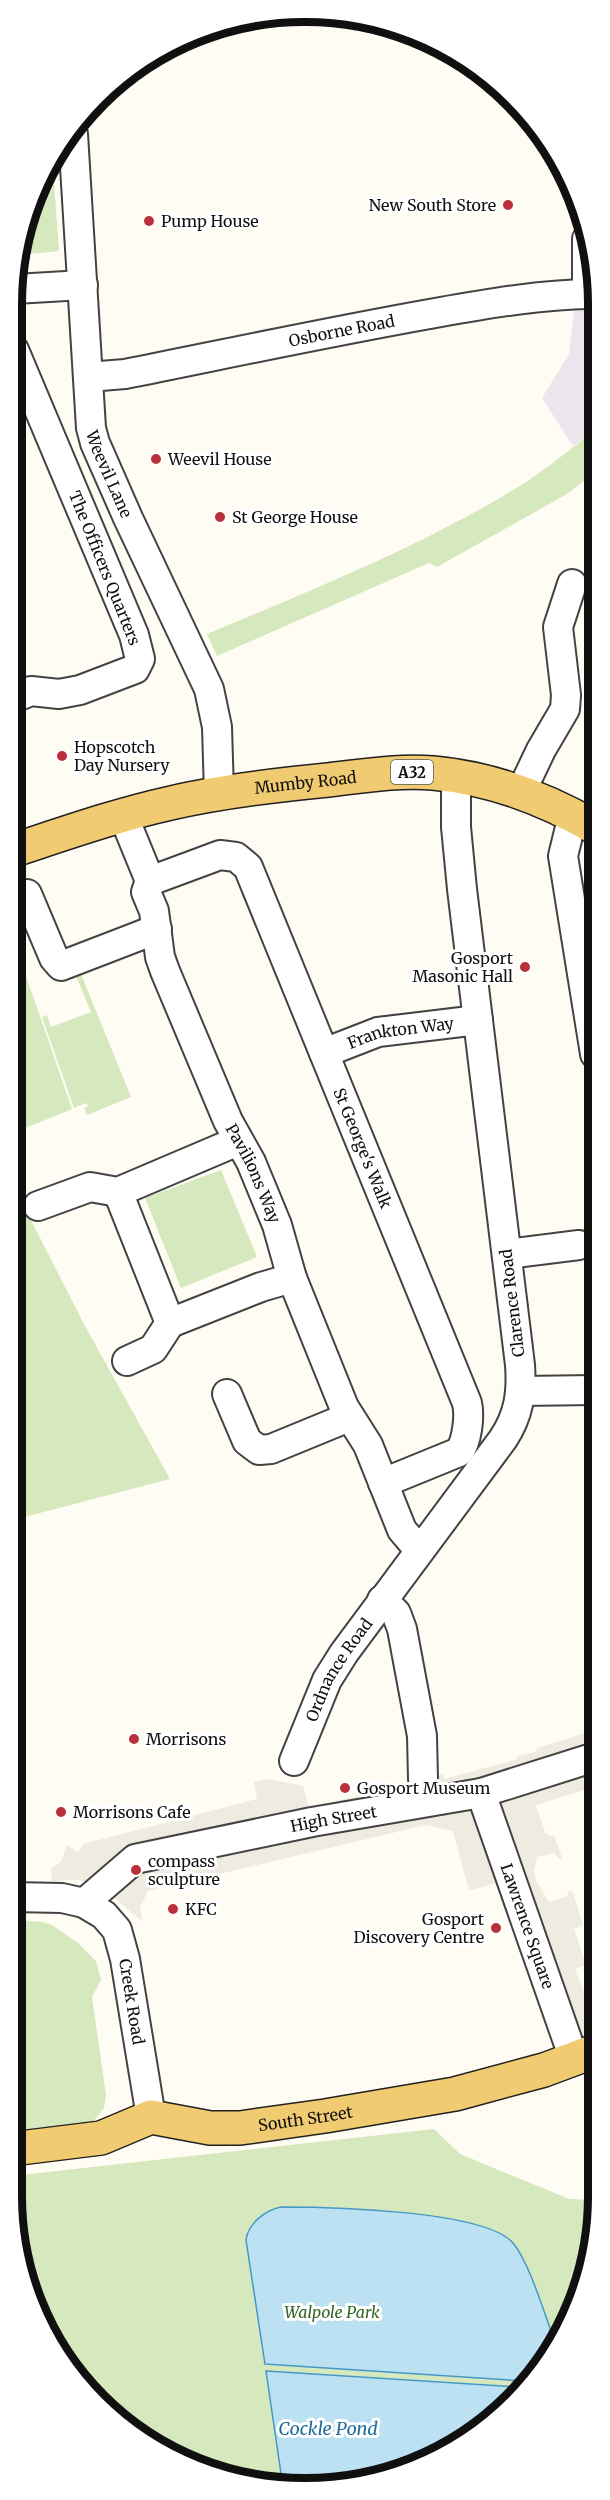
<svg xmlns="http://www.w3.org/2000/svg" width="610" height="2500" font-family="Merriweather,serif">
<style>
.industrial{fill:#ece5ee}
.green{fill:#d6e8be}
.plaza{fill:#efebe1}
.water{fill:#bbe1f3;stroke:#4699c6;stroke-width:1.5}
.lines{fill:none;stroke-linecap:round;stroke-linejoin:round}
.minor-casing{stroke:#434343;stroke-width:32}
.major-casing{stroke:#212121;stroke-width:36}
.minor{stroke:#fff;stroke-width:28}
.major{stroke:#f1cb71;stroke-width:33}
.poi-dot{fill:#b92f3c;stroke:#fff;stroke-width:2}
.labels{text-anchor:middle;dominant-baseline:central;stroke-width:6;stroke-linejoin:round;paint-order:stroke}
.shield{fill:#fff;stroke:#585858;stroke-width:1.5}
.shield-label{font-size:15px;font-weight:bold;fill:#101010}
.poi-label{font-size:16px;fill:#101010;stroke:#fff;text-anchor:start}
.street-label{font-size:16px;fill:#101010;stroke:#fff}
.park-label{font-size:16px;font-style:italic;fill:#346523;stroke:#fff}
.water-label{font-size:18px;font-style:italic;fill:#1f6c9c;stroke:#fff}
.rim{fill:none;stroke:#101010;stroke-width:8}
</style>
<rect width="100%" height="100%" fill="#fefcf3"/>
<polygon class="industrial" points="576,294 596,294 596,430 573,446 542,398 569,354"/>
<g class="green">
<polygon points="52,157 59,251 19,255 51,158"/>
<path d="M596,430v41l-29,23 -130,73 -8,-4 -212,93 -10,-22c107,-45 216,-88 316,-150 25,-16 48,-36 73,-54z"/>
<polygon points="25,973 72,1109 13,1133 14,976"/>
<polygon points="81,974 131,1097 87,1115 84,1108 88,1106 86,1103 74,1108 42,1017 47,1015 51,1027 91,1012 76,976"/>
<polygon points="221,1170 257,1257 181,1288 145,1198"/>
<polygon points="13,1185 85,1326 170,1479 13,1520"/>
<polygon points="12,1920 43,1922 52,1925 78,1943 96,1961 101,1980 92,1997 106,2095 104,2108 93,2122 12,2134"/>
<polygon points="434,2129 460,2154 569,2199 595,2200 595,2234 559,2341 484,2427 381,2478 285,2487 175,2458 85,2388 34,2307 12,2195 12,2176"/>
</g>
<polygon class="plaza" points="595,1730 595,1814 588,1789 536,1805 545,1832 550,1836 554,1835 562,1858 559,1859 554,1853 537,1857 534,1871 536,1881 549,1902 567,1896 568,1892 572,1890 583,1925 574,1929 586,1965 575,1969 595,2020 595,2035 558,2046 527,1954 521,1956 516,1940 526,1937 522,1926 513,1928 499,1882 469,1891 453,1831 426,1825 148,1891 140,1908 143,1922 111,1895 88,1882 77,1880 52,1881 51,1868 61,1862 67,1845 78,1852 83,1844 257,1799 254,1782 269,1779 303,1786 309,1808 389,1788 396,1787 402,1791 408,1782 443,1774 444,1779 517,1759 517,1756 536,1752 537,1748"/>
<g class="water">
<path d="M281,2207c46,0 204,3 232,36 17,20 33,76 43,102l-32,36 -259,-17 -19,-124c2,-16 19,-30 35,-33z"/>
<polygon points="266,2371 519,2387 484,2427 381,2478 285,2487 283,2487"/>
</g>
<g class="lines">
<g class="minor-casing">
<g id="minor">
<path id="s1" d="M73,134l18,294 4,15 33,75 81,171 8,38 2,66"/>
<polyline points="15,289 83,285"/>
<polyline points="587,294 587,239"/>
<path id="s2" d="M88,377l37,-3c100,-20 199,-41 299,-59 57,-10 114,-21 172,-21"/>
<polyline points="14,698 31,691 59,694 80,690 135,669 140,659 134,635 14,350"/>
<polyline points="521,792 541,750 565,709 566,695 558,627 572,584"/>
<path id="s3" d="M123,815l27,66 -4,11 8,19 6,46 5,14 63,150 23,41 26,63 15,53 52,129 24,38 34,85 17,20"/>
<polyline points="573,815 563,856 595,1054"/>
<path id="s4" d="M150,881l70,-26 16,2 12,10 219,536c3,13 0,39 -8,49l-76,31"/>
<polyline points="27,894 54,958 61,966 157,929"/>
<path id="s5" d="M324,1053l54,-21 100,-12"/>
<polyline points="118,1192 170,1323"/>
<polyline points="38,1206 90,1187 118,1192 238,1141"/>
<polyline points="507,1254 579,1245"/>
<polyline points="127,1361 153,1349 170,1323 261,1287 292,1278"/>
<polyline points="521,1391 595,1390"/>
<polyline points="227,1394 247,1441 259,1450 271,1449 349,1417"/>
<polyline points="382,1600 396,1613 402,1629 422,1736 423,1779"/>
<path id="s6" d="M294,1761l33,-81 17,-27 159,-214c16,-24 19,-46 17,-74l-58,-476 -6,-62v-51"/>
<path id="s7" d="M481,1793l93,266"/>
<path id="s8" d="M12,1897l50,1 22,5 20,12 13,15 8,29 26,158"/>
<path id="s9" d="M84,1903l51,-44 177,-37 169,-29 114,-36"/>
</g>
</g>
<g class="major-casing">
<g id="major">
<path id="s10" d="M14,850c52,-17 103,-35 157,-47 52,-12 105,-18 157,-23 35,-4 70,-10 105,-7 58,5 113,26 163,55"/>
<path id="s11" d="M12,2149l89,-11 50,-21 59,11h30l85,-12 130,-22 89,-24 51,-19"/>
</g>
</g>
<use href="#minor" class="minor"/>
<use href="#major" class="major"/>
</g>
<g class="poi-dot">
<circle cx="508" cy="205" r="6"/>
<circle cx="149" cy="221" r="6"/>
<circle cx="156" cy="459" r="6"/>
<circle cx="220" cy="517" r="6"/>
<circle cx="62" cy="756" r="6"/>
<circle cx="525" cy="967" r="6"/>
<circle cx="134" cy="1739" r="6"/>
<circle cx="345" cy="1788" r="6"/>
<circle cx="61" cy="1812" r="6"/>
<circle cx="136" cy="1870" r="6"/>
<circle cx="173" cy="1909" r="6"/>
<circle cx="496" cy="1928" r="6"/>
</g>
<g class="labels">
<rect class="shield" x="391" y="760" width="42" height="24" rx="4.5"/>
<g class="shield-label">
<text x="412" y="772">A32</text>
</g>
<g class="poi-label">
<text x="496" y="205" text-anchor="end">New South Store</text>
<text x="161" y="221">Pump House</text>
<text x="168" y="459">Weevil House</text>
<text x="232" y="517">St George House</text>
<text x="74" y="747">Hopscotch<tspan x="74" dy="18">Day Nursery</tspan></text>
<text x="513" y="958" text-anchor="end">Gosport<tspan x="513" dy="18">Masonic Hall</tspan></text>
<text x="146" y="1739">Morrisons</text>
<text x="357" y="1788">Gosport Museum</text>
<text x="73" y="1812">Morrisons Cafe</text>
<text x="148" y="1861">compass<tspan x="148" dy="18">sculpture</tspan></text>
<text x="185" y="1909">KFC</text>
<text x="484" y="1919" text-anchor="end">Gosport<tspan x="484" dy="18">Discovery Centre</tspan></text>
</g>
<g class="street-label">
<text stroke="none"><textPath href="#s2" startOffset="258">Osborne Road</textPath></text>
<text stroke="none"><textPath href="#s1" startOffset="344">Weevil Lane</textPath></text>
<text transform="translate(105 568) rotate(68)">The Officers Quarters</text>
<text stroke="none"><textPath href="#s10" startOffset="300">Mumby Road</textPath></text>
<text stroke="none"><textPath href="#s5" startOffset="80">Frankton Way</textPath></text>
<text stroke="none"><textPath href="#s4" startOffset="410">St George's Walk</textPath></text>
<text stroke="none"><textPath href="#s3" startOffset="386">Pavilions Way</textPath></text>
<text transform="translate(512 1303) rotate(-97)">Clarence Road</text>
<text stroke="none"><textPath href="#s6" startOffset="102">Ordnance Road</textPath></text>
<text stroke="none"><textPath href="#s9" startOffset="270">High Street</textPath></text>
<text stroke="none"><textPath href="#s7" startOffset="141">Lawrence Square</textPath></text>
<text stroke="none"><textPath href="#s8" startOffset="189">Creek Road</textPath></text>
<text stroke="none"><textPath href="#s11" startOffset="300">South Street</textPath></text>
</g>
<g class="park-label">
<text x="332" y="2312">Walpole Park</text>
</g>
<g class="water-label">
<text x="328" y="2428">Cockle Pond</text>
</g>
</g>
<path d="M0 0H610V2500H0ZM304 22H306A282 282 0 0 1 588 304V2196A282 282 0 0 1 306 2478H304A282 282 0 0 1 22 2196V304A282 282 0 0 1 304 22Z" fill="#fff" fill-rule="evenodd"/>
<path class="rim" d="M304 22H306A282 282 0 0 1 588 304V2196A282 282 0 0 1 306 2478H304A282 282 0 0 1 22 2196V304A282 282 0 0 1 304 22Z"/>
</svg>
